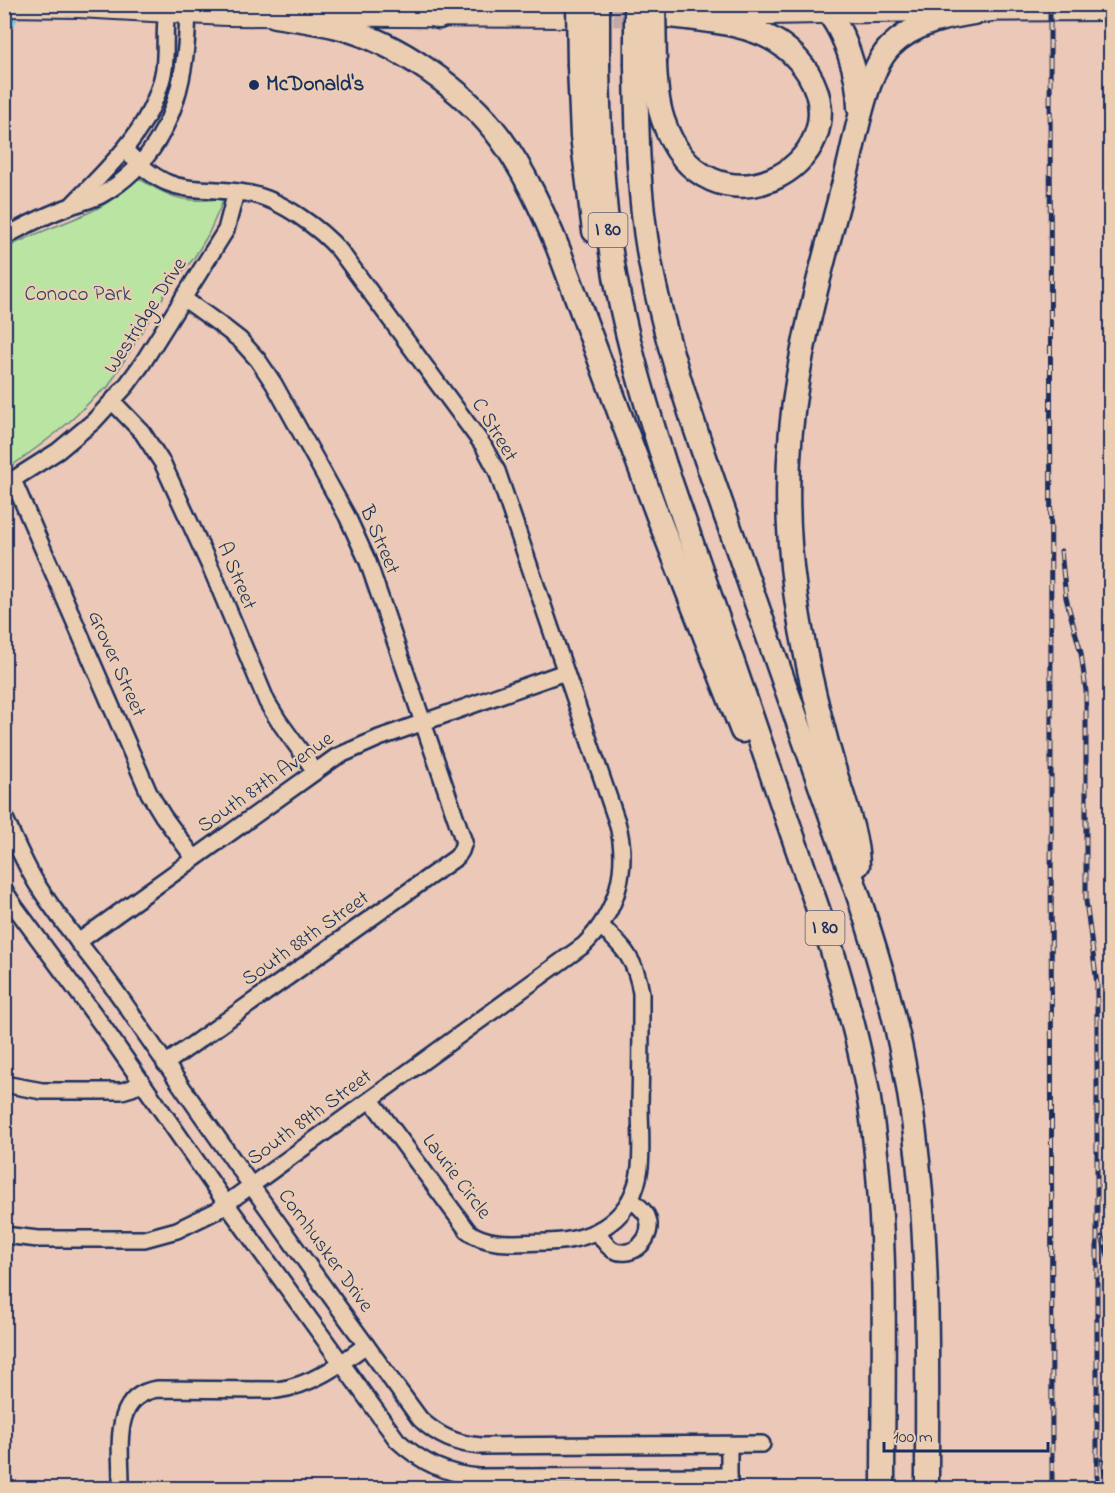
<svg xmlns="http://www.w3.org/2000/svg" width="1115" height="1493" font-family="'Indie Flower',sans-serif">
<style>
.green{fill:#bae4a1;stroke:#6a8a80;stroke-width:1.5}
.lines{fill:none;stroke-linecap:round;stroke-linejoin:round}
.river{stroke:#7ac7d9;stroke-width:20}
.major-tunnel{stroke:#c1a9a5;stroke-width:20;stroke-dasharray:20 10;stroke-linecap:butt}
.minor-casing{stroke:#1b2f5e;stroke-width:20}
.major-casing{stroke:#1b2f5e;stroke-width:24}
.highway-casing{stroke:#1b2f5e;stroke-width:27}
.minor{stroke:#ebcdb1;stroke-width:15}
.major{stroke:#ebcdb1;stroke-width:20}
.highway{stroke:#ebcdb1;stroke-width:22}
.rail-casing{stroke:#1b2f5e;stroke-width:5}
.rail{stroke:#ebcdb1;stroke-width:3;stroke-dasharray:9;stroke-linecap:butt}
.highway-bridge-casing{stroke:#1b2f5e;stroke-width:27;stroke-linecap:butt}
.highway-bridge{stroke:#ebcdb1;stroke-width:22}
.poi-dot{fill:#1b2f5e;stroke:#ebcdb1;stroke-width:2}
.labels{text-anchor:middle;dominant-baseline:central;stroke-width:4.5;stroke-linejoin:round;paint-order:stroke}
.shield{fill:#ebcdb1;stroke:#595e77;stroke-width:1.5}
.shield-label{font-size:20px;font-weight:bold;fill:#1b2f5e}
.poi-label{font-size:21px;font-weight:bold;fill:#1b2f5e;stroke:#ebcdb1;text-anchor:start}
.park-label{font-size:21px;fill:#2b4165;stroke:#ebcdb1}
.street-label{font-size:21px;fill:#1b2f5e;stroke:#ebcdb1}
</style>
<rect width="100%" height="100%" fill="#ebc8b7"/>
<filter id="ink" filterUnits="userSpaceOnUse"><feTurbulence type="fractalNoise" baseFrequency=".0167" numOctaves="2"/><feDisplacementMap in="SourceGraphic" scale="12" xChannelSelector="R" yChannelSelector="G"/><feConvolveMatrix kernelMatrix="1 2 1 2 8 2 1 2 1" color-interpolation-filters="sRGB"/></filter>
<g filter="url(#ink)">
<path class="green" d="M138,178c30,18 44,26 80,21l5,2 -15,34 -14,23 -26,31 -60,98c-15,9 -25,23 -39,35 -20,18 -43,33 -64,49v-222c28,-16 58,-24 87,-38 18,-8 32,-20 46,-33z"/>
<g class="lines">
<polyline class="river" points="4,23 14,4"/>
<polyline class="major-tunnel" points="583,17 649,16"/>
<g class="minor-casing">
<g id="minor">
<path d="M73,204c39,-40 81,-78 91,-135 3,-21 -1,-43 4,-65"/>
<path d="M4,237c22,-12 44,-23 67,-31 10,-4 21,-6 30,-11 53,-30 77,-82 84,-140 2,-16 4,-35 1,-51"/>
<polyline points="113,402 142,432 163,464 213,573 267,702 278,720 315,771"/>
<polyline points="13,480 149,793 163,816 194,858"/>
<polyline points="6,484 58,451 94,421 126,386 142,364 226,230 236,192"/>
<path d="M4,816c11,25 21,50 36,73 27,42 61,79 89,121 94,138 192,274 291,409 18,17 36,25 61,27l281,-2"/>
<path d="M4,890l11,17 87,118 121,174 174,241c25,23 49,34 82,37l250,-1"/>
<polyline points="78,942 336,757 379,738 565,672"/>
<polyline points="165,1064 457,857 461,851 464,842 368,562 347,516 274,384 258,360 240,340 222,326 183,298"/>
<polyline points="4,1084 42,1091 122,1091 132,1088 140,1082"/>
<path d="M371,1100l97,131c21,17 54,11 79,11 49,-1 87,-24 93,-75 2,-21 0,-43 0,-64 1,-37 1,-73 1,-110 -5,-33 -17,-45 -40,-67"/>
<path d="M598,1232c4,6 8,14 15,18 21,10 43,-14 34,-34 -4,-7 -11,-12 -16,-17"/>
<path d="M4,1235l34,4h106l33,-9 39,-19 368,-266c33,-33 46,-77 33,-123l-120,-351 -14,-26 -143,-194c-20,-23 -59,-51 -89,-57 -61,-11 -77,8 -126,-44"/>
<path d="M121,1488c1,-35 -12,-93 37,-99l119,1c34,-4 62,-25 89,-45"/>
<polyline points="729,1488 729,1445"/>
</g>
</g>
<g class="major-casing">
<g id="major">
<polyline points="4,6 78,7 226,15 568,17"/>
<polyline points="711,15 928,11 1110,10"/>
</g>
</g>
<g class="highway-casing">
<g id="highway">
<polyline points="415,4 426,13 439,17"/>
<path d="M820,4c24,21 39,72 39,103"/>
<path d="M275,16c21,3 42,6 63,11 59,15 127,63 163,112 24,33 41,71 57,109l101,271 83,212"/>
<path d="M636,65c1,64 2,128 13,191 17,94 50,185 82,275 29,81 56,162 85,243 26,74 53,148 73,224 43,162 38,325 38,490"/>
<path d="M655,65c1,18 2,37 8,55 43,128 201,45 145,-47 -11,-17 -26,-30 -44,-38 -29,-13 -63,-15 -94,-19"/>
<polyline points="579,66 582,136 594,231"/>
<path d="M598,66c1,62 4,125 13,186 11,73 32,143 54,213l166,482c16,52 31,105 39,159 19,126 13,255 13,382"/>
<path d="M858,865c-1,-33 -15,-66 -24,-97 -17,-59 -31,-117 -39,-177 -10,-71 -9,-144 3,-215 12,-70 32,-140 50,-209 8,-32 19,-97 42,-120 28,-28 65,-31 102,-37"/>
</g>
</g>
<use href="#minor" class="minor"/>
<use href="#major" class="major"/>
<use href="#highway" class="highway"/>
<g class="rail-casing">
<g id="rail">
<polyline points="1050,4 1052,1488"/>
<polyline points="1061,551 1066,598 1081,653 1086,691 1086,901 1097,984 1097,1488"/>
<polyline points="1102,1237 1110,1262"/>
<polyline points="1102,1460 1110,1488"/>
</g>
</g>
<use href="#rail" class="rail"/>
<g class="highway-bridge-casing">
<g id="highway-bridge">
<polyline points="578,4 579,66"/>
<polyline points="654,4 655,65"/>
<polyline points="636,65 636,4"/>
<polyline points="598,66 598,4"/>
</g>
</g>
<use href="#highway-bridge" class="highway-bridge"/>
</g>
</g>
<circle class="poi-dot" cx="254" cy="85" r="6"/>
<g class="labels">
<g class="shield">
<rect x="588.5" y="213" width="39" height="34" rx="4.5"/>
<rect x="805.5" y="911" width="39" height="34" rx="4.5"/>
</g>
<g class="shield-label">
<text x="608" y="230">I 80</text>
<text x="825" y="928">I 80</text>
</g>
<g class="poi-label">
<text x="266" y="85">McDonald's</text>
</g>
<g class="park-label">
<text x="78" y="295">Conoco Park</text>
</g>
<g class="street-label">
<text transform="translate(146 316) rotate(-57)">Westridge Drive</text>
<text transform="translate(494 430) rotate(59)">C Street</text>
<text transform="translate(379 540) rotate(67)">B Street</text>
<text transform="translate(236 576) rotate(67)">A Street</text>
<text transform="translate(116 664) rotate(66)">Grover Street</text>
<text transform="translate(266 783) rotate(-35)">South 87th Avenue</text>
<text transform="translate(306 939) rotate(-35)">South 88th Street</text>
<text transform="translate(310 1118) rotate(-36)">South 89th Street</text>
<text transform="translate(456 1177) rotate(53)">Laurie Circle</text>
<text transform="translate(325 1251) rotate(54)">Cornhusker Drive</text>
</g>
</g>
<rect width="1115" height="1493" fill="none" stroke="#ebcdb1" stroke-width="24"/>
<rect x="12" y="12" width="1091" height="1469" fill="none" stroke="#1b2f5e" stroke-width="2" filter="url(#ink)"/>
<path d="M884 1442v9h164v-9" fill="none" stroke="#1b2f5e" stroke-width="3"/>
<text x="893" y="1442" font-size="18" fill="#1b2f5e" stroke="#ebcdb1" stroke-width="4.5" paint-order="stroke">100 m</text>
</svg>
